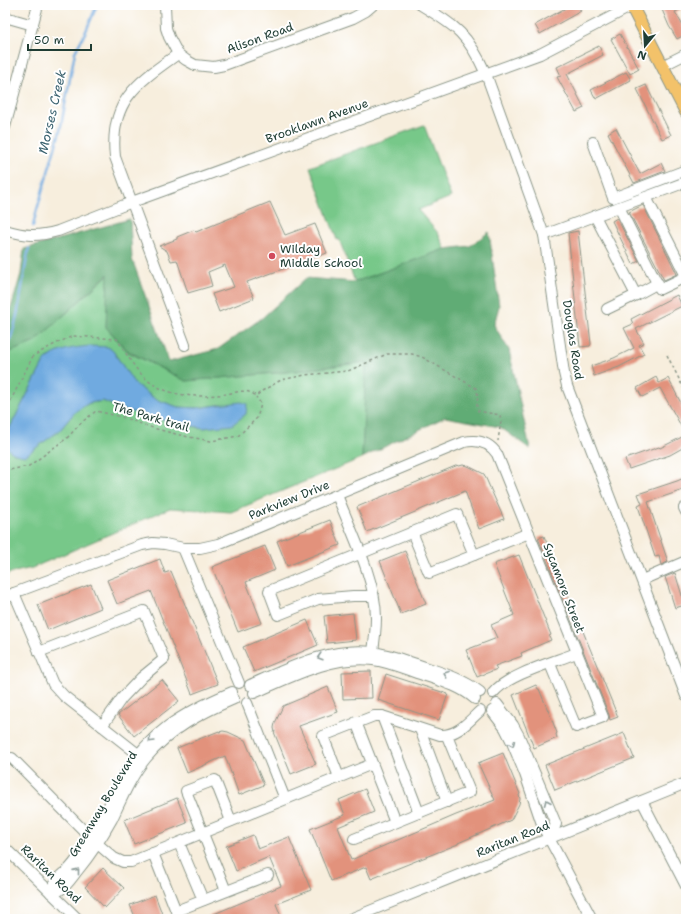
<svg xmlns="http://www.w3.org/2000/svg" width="691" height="924" font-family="'Shantell Sans',sans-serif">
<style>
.green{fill:#77c889;stroke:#4b825e}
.forest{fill:#61ac75;stroke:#407454}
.water{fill:#70aae0;stroke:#48748a}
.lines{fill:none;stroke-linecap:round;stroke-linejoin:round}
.stream{stroke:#70aae0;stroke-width:2.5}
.building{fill:#e2927b}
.minor-casing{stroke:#8b9688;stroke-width:12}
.major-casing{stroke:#8b9688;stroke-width:14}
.path{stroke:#8b9688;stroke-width:1.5;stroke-dasharray:3 3;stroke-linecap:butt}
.minor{stroke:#fff;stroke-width:10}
.major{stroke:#f3c26a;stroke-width:12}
.oneway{stroke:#8f9e9a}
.poi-dot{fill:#d1495b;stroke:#fff;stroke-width:1.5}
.labels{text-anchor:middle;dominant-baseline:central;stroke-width:4;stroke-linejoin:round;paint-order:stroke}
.street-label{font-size:12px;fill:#1f3d34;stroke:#fff}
.poi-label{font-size:12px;fill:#1f3d34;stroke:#fff;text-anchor:start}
.water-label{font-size:13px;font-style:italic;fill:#3b6370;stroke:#fff}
</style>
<rect width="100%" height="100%" fill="#fff"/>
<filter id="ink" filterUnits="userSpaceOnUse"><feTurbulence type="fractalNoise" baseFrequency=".025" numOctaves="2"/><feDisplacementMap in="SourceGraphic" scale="8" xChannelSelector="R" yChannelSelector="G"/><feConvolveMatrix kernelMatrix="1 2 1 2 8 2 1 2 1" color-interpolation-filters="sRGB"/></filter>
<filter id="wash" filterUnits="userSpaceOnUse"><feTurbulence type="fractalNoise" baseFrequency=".012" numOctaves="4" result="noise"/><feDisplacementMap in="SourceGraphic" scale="16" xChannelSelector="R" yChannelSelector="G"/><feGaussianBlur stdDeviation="0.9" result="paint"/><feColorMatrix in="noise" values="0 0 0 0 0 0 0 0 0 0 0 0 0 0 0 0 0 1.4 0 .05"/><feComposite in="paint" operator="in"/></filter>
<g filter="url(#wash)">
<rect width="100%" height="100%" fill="#f7eedd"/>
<g class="green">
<polygon points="424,125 451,197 418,210 438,233 445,249 355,282 339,239 337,240 310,167"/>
<polygon points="109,274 106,327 128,352 186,381 286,372 367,362 362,458 231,512 170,508 32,568 10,573 5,578 5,443 7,448 60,430 75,412 89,403 103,401 124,410 175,423 204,428 224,404 197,408 178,407 155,399 134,383 113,351 50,356 44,362 5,437 5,354 35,342"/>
</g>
<polygon class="forest" points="130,219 132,259 169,362 218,349 262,318 306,278 355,282 445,249 470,246 489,232 499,306 494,325 509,350 530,449 500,427 445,417 362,458 366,362 286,372 186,381 128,351 106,327 108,274 35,342 5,354 5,328 21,274 24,249"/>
<path class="water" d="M90,346l18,1 5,4 21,32 21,16 23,8 19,1 44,-6 6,2 -1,10 -14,11 -28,3 -29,-5 -51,-13 -21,-9 -14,2 -14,9 -15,18 -35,26c-13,-2 -20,-5 -20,-19l39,-75c12,-13 29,-14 46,-16z"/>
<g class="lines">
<g class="stream">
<polyline points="33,226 36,213 60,131 75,52 86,31 97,5"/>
<path d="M5,353c15,-33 16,-69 24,-105"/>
</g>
</g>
<g id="blocks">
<g class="building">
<polygon points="571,5 577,5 581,11 540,34 535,25"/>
<polygon points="660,5 686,5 686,7 675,12 686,31 686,34 677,39 669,26"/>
<polygon points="620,34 639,69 630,74 611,39"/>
<polygon points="599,46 603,55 567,74 584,108 576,112 557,77 561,76 557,67"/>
<polygon points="626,72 631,80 596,99 591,90"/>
<polygon points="646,85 671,135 662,139 637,89"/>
<polygon points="616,128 640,174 661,163 665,171 634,183 608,133"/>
<polygon points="270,202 285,235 315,224 327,253 247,282 254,298 219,312 212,294 234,287 225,265 208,272 212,286 188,293 177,260 171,261 167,251 159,246 177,239 177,237 194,230 196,232"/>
<polygon points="643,205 677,274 664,280 629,212"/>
<polygon points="617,218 639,261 633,264 612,221"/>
<polygon points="578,231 591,344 590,346 580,347 568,233"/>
<polygon points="677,295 682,306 636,329 644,343 639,345 644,354 619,367 594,376 591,366 614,358 634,348 624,328 633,324 631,319"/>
<polygon points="656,377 659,383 668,378 682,405 681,406 686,416 686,446 670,455 629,469 625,459 659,447 660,448 686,435 660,388 642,397 637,388"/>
<polygon points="458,465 459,466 463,465 468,466 484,474 504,519 479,529 465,491 420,510 367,532 357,507"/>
<polygon points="686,477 686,489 648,502 668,562 661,565 659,556 655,557 638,506 642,504 638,494 677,481"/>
<polygon points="330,520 340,545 287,566 277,541"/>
<polygon points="544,536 618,717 610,720 609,715 538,538"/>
<polygon points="265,546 275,570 246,582 262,623 238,632 212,567"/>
<polygon points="405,551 426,604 401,614 380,561"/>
<polygon points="519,555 551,635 549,636 551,640 521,653 522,656 495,666 497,669 477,677 466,650 497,638 491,625 514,615 494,564"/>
<polygon points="160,559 165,573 171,571 218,684 192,694 151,591 117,604 107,580"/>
<polygon points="675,573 685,605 675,608 665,577"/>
<polygon points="91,584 101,608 48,630 38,605"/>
<polygon points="353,613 356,640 327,643 324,616"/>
<polygon points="307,620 318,645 254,672 243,647"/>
<polygon points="371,671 372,698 343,699 342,672"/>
<polygon points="386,674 448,694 439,720 378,700"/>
<polygon points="162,680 179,701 134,736 118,715"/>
<polygon points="536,685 538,689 539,689 552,720 557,733 556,734 557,738 534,748 513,695"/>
<polygon points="328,687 338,712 299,726 316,764 291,774 274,732 275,732 274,728 275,723 283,706"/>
<polygon points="219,731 219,732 223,731 228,732 245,740 264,785 239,795 225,756 187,773 177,748"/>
<polygon points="624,733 634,758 555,790 545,765"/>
<polygon points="503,753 520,794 519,795 520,799 519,804 511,820 458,843 458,844 371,879 366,867 331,881 310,829 345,815 339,800 365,789 374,812 338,827 351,860 456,815 495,800 478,763"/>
<polygon points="177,798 187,823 134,844 124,820"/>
<polygon points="253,835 258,849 289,837 311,890 276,904 281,916 273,919 202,919 281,886 269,857 236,871 226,846"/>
<polygon points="103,868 124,888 105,908 85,887"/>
<polygon points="155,895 164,919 136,919 130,905"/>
</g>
</g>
</g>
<g filter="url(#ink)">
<use href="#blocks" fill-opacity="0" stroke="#8b9688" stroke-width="1"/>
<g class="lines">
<g class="minor-casing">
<g id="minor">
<polyline points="165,5 166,28 169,37 178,54 186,60 195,65 214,67 224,65 353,18 366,11 373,5"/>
<path d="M421,5c36,22 47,29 65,69l58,161 20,138 3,13 119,310"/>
<polyline points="5,17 33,25"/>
<path d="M178,54c-41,29 -69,47 -63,103l70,188"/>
<polyline points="662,66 686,54"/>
<polyline points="5,127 38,5"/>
<polyline points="593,142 613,198 686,170"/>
<polyline points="619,207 660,289 683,278 685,274 646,197"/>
<polyline points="595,216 636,295 658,283"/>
<path d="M5,230c21,6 32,7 53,1l74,-29 408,-148 92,-48"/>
<polyline points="544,235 686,182"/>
<polyline points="607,309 636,295"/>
<path d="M337,495c14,36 39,85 39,123 0,13 -2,27 -4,40"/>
<polyline points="684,508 686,512"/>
<polyline points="412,532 429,573 529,533"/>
<polyline points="183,548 239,683"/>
<polyline points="642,580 686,561"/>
<polyline points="14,593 53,684 64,696 143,758"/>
<polyline points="373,596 353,596 318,599 278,615 269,591 457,514 474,555"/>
<path d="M5,599l9,-6 128,-48 11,-2 12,1 18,4h17l18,-4 246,-102c14,-3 25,0 33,12l106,263 -27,10 -26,-63"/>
<polyline points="39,652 144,611 164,659 142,677 122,698 102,726"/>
<path d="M250,685c39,-17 79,-38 122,-33 17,2 34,9 50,14 21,7 41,13 58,26"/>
<path d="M232,692c-50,21 -85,41 -112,90 -10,19 -17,40 -29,58 -7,10 -14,20 -22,29 -5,5 -12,9 -15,15 -2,2 -2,6 -3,9 3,-1 7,-1 9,-3 7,-4 13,-14 18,-20 13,-16 24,-33 34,-51 10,-21 19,-43 34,-61 24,-29 55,-45 88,-59"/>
<path d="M254,693c37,-16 78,-38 119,-33 17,2 34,10 50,15 18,6 37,11 52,24"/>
<path d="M493,693c14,-18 61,-31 83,-40"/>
<polyline points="247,703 285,799"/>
<polyline points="497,704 513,725 519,736 556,824 550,838"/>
<polyline points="492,711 505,728 511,740 525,774 543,827 592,919"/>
<polyline points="382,716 419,813"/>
<polyline points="356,722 395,822"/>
<polyline points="420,729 447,802"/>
<polyline points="12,758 92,839 114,858 123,862 131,862 372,764"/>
<path d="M339,777l-16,-41 51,-20h8l58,19c17,1 28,-13 40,-24"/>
<polyline points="642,801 686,886"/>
<polyline points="354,839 470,792 447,736"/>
<polyline points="179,843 203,900"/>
<polyline points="5,848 78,919"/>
<polyline points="153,853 176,911 268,875"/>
<polyline points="226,891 186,791 215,780 231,821"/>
<polyline points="350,919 686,783"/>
</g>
</g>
<g class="major-casing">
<polyline id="major" points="631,5 686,112"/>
</g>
<g class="path">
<polyline points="686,346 686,347"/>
<polyline points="667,355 686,393"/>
<path d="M5,412l28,-56 22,-12 18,-8 44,3c8,12 15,26 25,36 22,23 56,23 84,19 12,-2 20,-6 30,2l6,-5 19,-11 24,-5 43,-4 39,-17h25l10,3 54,31c4,10 -1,14 2,23l22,4 1,6 -3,20"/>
<polyline points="5,468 9,470 29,466 67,438 82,422 96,411 122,417 153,428 184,436 211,441 238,436 257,418 261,404 256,397"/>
</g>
<use href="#minor" class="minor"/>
<use href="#major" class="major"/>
</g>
<defs><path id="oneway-chevron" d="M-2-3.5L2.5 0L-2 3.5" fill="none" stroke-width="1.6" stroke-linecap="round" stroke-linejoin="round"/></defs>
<g class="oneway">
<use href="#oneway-chevron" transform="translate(320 657) rotate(163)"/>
<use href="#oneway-chevron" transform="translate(446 674) rotate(-160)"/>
<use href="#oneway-chevron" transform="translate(151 740) rotate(134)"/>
<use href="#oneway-chevron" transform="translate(512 744) rotate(67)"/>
<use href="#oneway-chevron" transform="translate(547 802) rotate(-113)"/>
<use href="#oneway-chevron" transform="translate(77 871) rotate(-51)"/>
</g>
</g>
<circle class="poi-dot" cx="272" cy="256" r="4"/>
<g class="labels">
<g class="street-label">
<text transform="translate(260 38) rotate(-20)">Alison Road</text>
<text transform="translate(317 121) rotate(-20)">Brooklawn Avenue</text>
<text transform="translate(573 340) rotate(81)">Douglas Road</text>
<text transform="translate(151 417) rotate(16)">The Park trail</text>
<text transform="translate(289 500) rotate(-22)">Parkview Drive</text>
<text transform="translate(564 588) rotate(69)">Sycamore Street</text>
<text transform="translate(103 804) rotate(-59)">Greenway Boulevard</text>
<text transform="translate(513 839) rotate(-22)">Raritan Road</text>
<text transform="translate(51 874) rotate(44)">Raritan Road</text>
</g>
<g class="poi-label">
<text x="280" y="249">Wilday<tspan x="280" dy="14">Middle School</tspan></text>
</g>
<g class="water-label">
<text transform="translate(52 112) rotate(-77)">Morses Creek</text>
</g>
</g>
<rect width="691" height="924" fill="none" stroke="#fff" stroke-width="20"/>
<g transform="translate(645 46) rotate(198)" stroke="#ffffff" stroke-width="3" paint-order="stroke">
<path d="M0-3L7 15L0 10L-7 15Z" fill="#1f3d34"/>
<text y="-6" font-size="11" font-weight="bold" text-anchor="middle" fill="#1f3d34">N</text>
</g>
<path d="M28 44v6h63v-6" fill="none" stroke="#1f3d34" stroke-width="2"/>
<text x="34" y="44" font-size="12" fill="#1f3d34" stroke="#ffffff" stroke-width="3" paint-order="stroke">50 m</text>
</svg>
